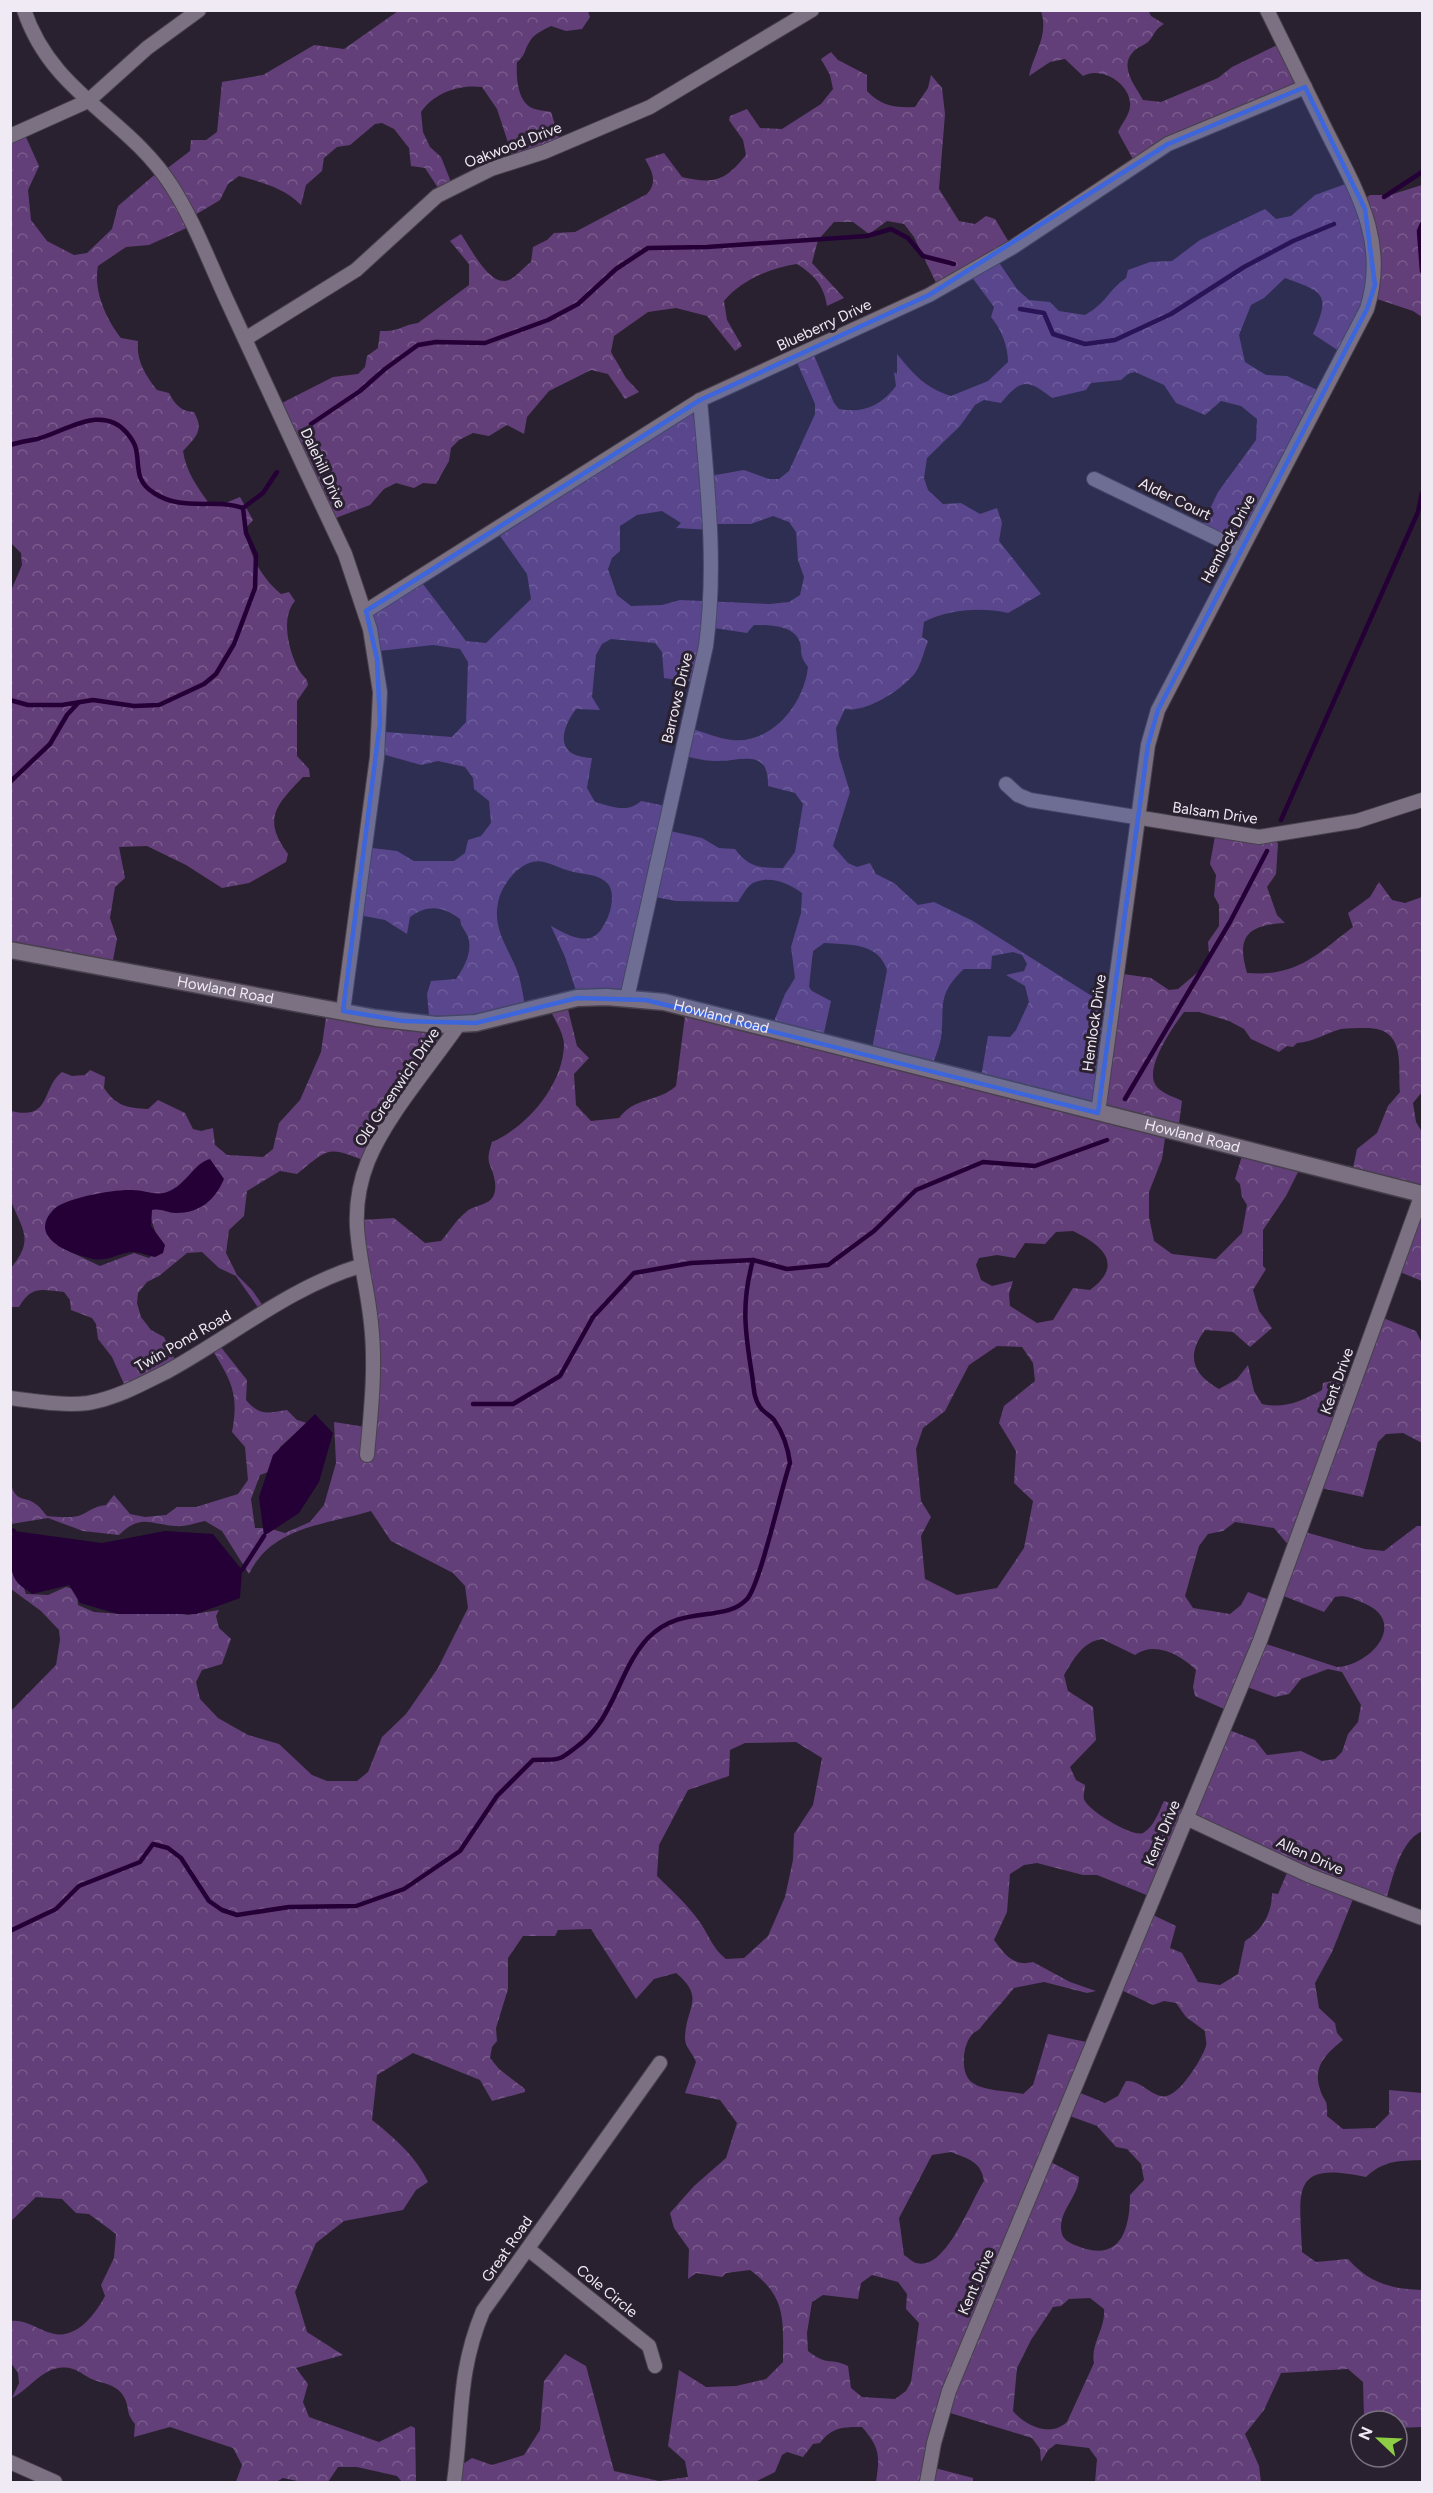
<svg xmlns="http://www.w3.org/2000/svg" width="1433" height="2493" font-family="Figtree,sans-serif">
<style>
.forest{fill:url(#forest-crowns);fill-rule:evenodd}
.water{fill:#240036}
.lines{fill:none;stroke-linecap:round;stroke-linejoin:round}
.stream{stroke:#240036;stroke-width:4.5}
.minor-casing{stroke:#47404c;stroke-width:16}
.tertiary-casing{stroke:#47404c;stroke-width:19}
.minor{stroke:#7b7182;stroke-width:14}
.tertiary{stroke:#7b7182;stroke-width:16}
.marked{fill:#3d65dc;fill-opacity:0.2;stroke:#3d65dc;stroke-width:4.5;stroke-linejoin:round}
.labels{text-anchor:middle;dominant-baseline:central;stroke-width:6;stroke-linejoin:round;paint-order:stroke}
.street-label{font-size:15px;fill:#f0eaf4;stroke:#2a2130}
</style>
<defs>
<pattern id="forest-crowns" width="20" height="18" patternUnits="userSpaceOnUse" patternTransform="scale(1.5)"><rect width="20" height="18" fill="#623f78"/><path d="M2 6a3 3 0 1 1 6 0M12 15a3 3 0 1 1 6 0" fill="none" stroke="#795b8c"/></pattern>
</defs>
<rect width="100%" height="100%" fill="#2a2130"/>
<g class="forest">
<path d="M1148,10l3,6 13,8c-9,5 -9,10 -15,17 -4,4 -12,6 -16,11 -14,15 2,33 10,48l18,2 57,-24 14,-11 49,-24 23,44 -170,74 -16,-29c3,-7 12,-18 12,-26 2,-21 -28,-41 -47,-30l-18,-17 -15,3 -21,14c5,-24 20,-40 12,-65z"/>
<path d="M398,11h190l2,6 -8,12 -16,2 -15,-5c-8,4 -17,8 -21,15 -6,9 -4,14 -13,21 -1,13 0,39 15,46 5,2 13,3 19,4l11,35 -49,11 -16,-49 -15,-22c-23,-3 -48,6 -61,25l2,20 7,15 11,10 14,35 -11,5 -19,-29 -14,-2 -2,-18 -15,-19 -12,-6 -7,1 -25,21 -13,2 -13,11 -2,13 -16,14 -5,20c-16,-17 -40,-23 -62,-29l-11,8 -8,16 -30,18 1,8 -42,19 -23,2 -28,19c-5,24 8,53 23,72l17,3c-2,19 7,34 19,49l12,3c5,10 12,19 25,19 10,18 3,24 -11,39 3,20 13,34 25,51l13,3 19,-8 13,23 -8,9c4,25 16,49 36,65l8,-2 6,9c-15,17 -6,51 4,69 4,7 8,7 9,15l-11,16v55l12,13 1,8h-7c-27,28 -41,42 -15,77l-2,8 -37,21 -27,5 -36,-23 -39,-19 -28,1 6,31 -10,9 -5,31 7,21 -5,26 -101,-14 -1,-358 12,-28 -1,-12 -10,-10v-406l14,-2 14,31 -11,24 3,30 16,21 27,14 13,-2 25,-24 6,-23 41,-35 6,-1 25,-19 1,-11h15l11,-8 5,-50 41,-7 51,-30 30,4z"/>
<path d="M831,52l7,8 29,15v16c14,15 28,17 48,16l13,-19 3,-13 11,13 3,26 -6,75 20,32 16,3 11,-8 9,3 18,30 -13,10v5l17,25 12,11 21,2 9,9 26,4c23,-13 22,-24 41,-37l2,-8 22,-8 22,-1 28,-21 65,-31 11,10 15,-3 24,-21 36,-13 10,19 9,-6h20l32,-10v132l-9,-6 -39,-13 -29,57 -32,-21c18,-40 11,-42 -28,-56l-21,20 -13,7 -12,30 6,27 21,13 21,1 39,18 -80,157 -46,-21 18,-38 38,-52 1,-21 -16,-13 -20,-5 -16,14 -29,-12 -12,-18 -29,-13 -7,2 -7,6 -30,3 -5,7 -34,8c-25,-20 -31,-19 -51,5l-17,-3 -9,5 -15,21 -33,32 -3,20 4,12 15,14 18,-1 19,11 17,-6 5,15 -3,18 42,53 -33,19c-26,-6 -60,-4 -84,9l-2,15 6,4c-4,10 -7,24 -13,32 -13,17 -49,40 -70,36l-9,19 3,28 11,36 -17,54 15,17 9,4 13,-4 6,11 18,9 24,22 16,-3 39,19 141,89 9,-36 28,4 18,12 9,-1 26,-22 5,-14 -1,-11 11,-16v-21l-5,-9 2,-21 -6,-11 5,-28 61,4 2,4 -2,30 -9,13 10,28 8,8c-37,2 -49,13 -38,50 50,4 69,-18 106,-46l-5,-14 22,-16 9,-15 13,18 13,3 17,-6v195l-9,11 3,19 6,10v62l-75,-21 2,-8 4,3 4,-19 20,-16 11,-27 12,-14c-2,-31 6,-65 -36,-64 -7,0 -16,0 -23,1 -15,4 -28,13 -44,14l-4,4 -6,-1 -8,6 -28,-13 -7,-10 -15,-8 -30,-9h-15c-11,15 -42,58 -27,75 6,7 18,10 25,14l-4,30h-12l-4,28 -13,33v25l5,24 18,13 44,5 26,-26 5,-28 -5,-8 -2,-13 -5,-5 9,-30 56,19 -14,28 -23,34v36l3,3 -13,21 6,21 13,17 -22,19 -17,-15 -28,-2c-19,25 -13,44 14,59l18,-10 11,-14 6,26 8,13c23,5 40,-3 60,-14l1,-7 38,-8 22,-57 33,13 6,12v100l-19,-10 -17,1 -8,8 -15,55 -42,-9 -16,44 60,17 19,2 33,-25h5v305c-23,11 -30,50 -37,73l-30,-10 -23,58 -17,31 4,25 16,15 2,10 6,7c-15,12 -31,26 -23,49 4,14 8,8 7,27l16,13 32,-1 14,-14v-24l33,3v67c-23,1 -38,0 -56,17 -77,-17 -66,14 -64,75l14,10 32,-3c21,24 43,30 74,31v137l-25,1v-7h-23l-10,-4 -1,-35 -15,-13 -67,4 -17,37 -19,24 14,32 2,16h-166l2,-23 -8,-11 -33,-4 -8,6 -7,12 -1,-13 -8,-11 -85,-26 -12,56 38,10v4h-97c4,-26 4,-34 -14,-55 -19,0 -30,0 -42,16l-7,1 -10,13 -16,-5 -5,3 -7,17 -20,10h-308l13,-6 3,-12 9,-6 20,7 32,-10 16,-25 4,-49 21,-27 21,12 28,105 45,10 29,-4 -3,-16 -17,-15 11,-76 27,17 30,-1 30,-7 17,-17c0,-42 4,-65 -33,-92l-24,3 -4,4 -26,-4 -8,6 1,-30 -15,-21 -4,-15 24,-27 32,-28 11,-35 -17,-23 -35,-7 11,-31c-2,-7 -12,-16 -11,-25 1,-30 21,-39 -9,-64l-22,6 -18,20 -45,-70 -33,1 -3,6h-32l-15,22v31l-12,39 1,13 -5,6 -2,11 9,11 26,20v3l-33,9 -12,-21 -67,-27 -36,22 -5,45c23,18 45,38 56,62l-12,8 -13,20 -59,11 -28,22 -21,49 12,40 36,23 -47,13 12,16 -5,18 6,15 70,25 32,-16 4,2 1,54h-14l-5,-6 -40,-9h-19l-10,15h-26l-19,-4 -7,4h-40l6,-17 -9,-17 -63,-21 -36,10 1,-13c-10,-13 -5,-14 -10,-25 -6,-14 -20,-15 -31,-19 -8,-3 -14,-9 -21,-11 -27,-8 -40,18 -61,29l7,-15 -1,-10 -7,-10v-42c15,-2 25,8 40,12 24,8 44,-18 54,-37l-4,-11 13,-27 2,-24 -27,-20 -13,-1 -14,-14 -26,-2 -25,24v-510l45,-46 4,-25 -1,-10 -18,-19 -30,-22v-24l9,11 6,18 22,1 18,-8 11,3 1,15 16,7 26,2 27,-6 41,7 31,-5 -3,6 3,12 12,11 -9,25 -20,6 -6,12 4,17 18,19 30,17 31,9 33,31 15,6h30l11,-9 14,-35 24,-23 32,-46 30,-60 -3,-22 -12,-13 -62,-32 -20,-30c-45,14 -99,15 -122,63l-27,-43 -17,-10c-9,2 -20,6 -29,5 -25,-1 -35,-13 -57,9l-36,-4 -35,-13 -37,6 -1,-43c6,24 14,13 27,24 4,3 7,8 10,11 9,1 22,2 31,0 10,-3 15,-10 28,-11l8,-10 16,19 15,3 21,-2 11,-8h19l42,-13 10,-14 -3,-33 -13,-15c7,-37 0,-50 -19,-81l7,-5 27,34 -1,20c14,16 21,13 41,10l10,10 10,3 -27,24 -9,24 -11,4 -9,24 4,29h13l17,5 25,-11 14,-17 12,-42 -2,-41 38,6 -11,-208 33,-2 31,25 16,-2c8,-9 15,-21 25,-29 11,-10 32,-4 29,-30 -3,-20 -11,-16 -3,-40 35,-15 71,-57 72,-97 0,-11 -9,-25 -14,-35l17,-5 10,41 12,12 -15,16 2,31 15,16 28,-3c17,-22 38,-15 57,-32l9,-70 85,15 15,-37 10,-16 -4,-31 10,-34 1,-20c-13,-10 -33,-18 -49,-10 -6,3 -11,13 -15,19l-62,-1 -21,-4 -23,102 -53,1 -14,-43 -14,-31c12,6 25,15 39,12 15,-3 29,-41 18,-54 -10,-11 -25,-9 -38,-13 -9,-2 -17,-7 -26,-9 -21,-6 -43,22 -46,41 -6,28 13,48 21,73 3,12 5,24 7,36l-63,17 -52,66 -40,68c-43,-16 -39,-18 -74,11l-17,-3 -33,20 -3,25 -15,14 -3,23 11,22 15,15 16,23 -4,3 -28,-40 -17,-8 -17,-16 -15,1 -28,23 -12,6 -9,11 -1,10 4,14 10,13 13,7 15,31 -51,25 -16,-36 -14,-18 -2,-15 -4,-6 -21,-8 -1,-10 -6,-8c-23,-2 -32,-7 -45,15h-8v-39c24,-29 11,-38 0,-67v-90c41,10 30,-23 51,-39l10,4 13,-1 5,-5 15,7 -1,11c12,18 23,20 44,21l10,-9 27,13 8,16 8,2 12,-3 2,17 12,10 36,2 10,-8 6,-26 21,-23 21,-48 6,-42 103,17 -3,-33 4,-13 25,-2c8,-11 17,-28 12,-42 -3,-7 -7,-10 -8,-18 -17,-13 -33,-15 -50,-2l-3,17 -22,-14 -21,-4 -2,-4 10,-64 25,3 17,10h40l11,-8 3,-13 13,-4 10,-13 -2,-22 -15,-12 -1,-11 -8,-11 -27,-6 -17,4 -39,-11 3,-22 67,5 14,-15 2,-60 -8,-13 -27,-4 -54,6 -9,-34 53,-33 43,57 20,2 45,-44 -4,-25 -27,-38 186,-123h6l6,12 12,51 34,-6 25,9h10l10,-8 26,-57v-10l-19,-44 17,-7 21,50 5,6c24,5 43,-4 57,-23l-2,-14 3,2v-20c17,21 29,34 54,42l37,-15 20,-19c0,-16 -7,-33 -17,-45l3,-10 -23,-31 -31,15 -26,-54 -10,-13 -17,-3 -18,13 -16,-12h-19l-16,18 -6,23 32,35 -17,8c-3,-21 -13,-31 -30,-42 -27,4 -56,16 -73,37l3,19 15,26 -7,5 -28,-35 -31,-8 -28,4 -34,24 -3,16 15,26 13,14 -14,7 -17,-25 -17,-4 -42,21 -22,26 -3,17 -17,-9 -18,11 -16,-3 -14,7 -8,8 -2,13 -13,23 -13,-1 -9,5 -18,-5 -12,6 -14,16 -37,14 -51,-116 51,-26 25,-3 7,-7 2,-11 11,-8 2,-17c21,1 21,-6 38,-8l51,-38v-21l-19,-23 11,-7c9,13 29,54 48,46 7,-3 15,-13 22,-18l2,-15 14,-7 7,-7 21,-1 72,-38c11,-12 5,-23 -2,-35l19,-6 18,24c32,7 42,5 64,-22l-3,-15 -14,-20 1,-4 17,-7 13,19 22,1 39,-25 12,-15 -3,-14 -9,-16zM662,511l19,12 -5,5 36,2 4,-6h35l22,-8 16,6 7,10 2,28 6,17 -4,18 -11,7 -19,2 -90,-4 -18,5 -31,1 -14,-11 -9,-26 4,-11 8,-7v-25l17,-11zM754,625c14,0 38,0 45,15 5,12 -2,12 9,27 -4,37 -36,77 -76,73 -13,-1 -28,-8 -40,-11l-7,27c9,2 20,5 29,5 25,1 55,-15 54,25l27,7 8,11 -8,48 -12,16c-22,0 -34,0 -48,-19l-16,-1 -17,-10 -32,-7 1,-24 -30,-6c-14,13 -30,5 -46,1l-8,-14 5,-30c-36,-1 -33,-26 -16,-49l24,1 -8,-13 4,-42 6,-11 9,-5 44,4 7,9 2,26 35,5 15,-55 33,5zM824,943c25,2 54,-1 63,27l-16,84 -49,-12 9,-41 -19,-10 -3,-4 4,-36zM1013,952l9,3 5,9 -3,7 -18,4 19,11 4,16 -13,28 -6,7 -22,-1 -8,47 -50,-13c4,-10 9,-21 11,-32 4,-32 -5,-43 23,-69h27l1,-13zM151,1219l10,29 -12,10 -15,-5 -34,13 -42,-20 -3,-5zM1073,1231c29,14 52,33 17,59l-17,-2 -20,32 -16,3 -27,-17 -1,-12 4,-13 -21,5 -11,-6 -5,-15 3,-7 18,-3 18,3 10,-15 20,1 11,-12zM997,1346l25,1 11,16 2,18 -31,25 -5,17 17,28 -2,32 19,18 -9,47 -27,40 -40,7 -32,-16 -4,-43 10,-19 -10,-16 -5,-52 7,-21 22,-17 24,-46zM1235,1522l39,6 22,26 -15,41 43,17 11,-15c10,-2 16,1 26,5 49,18 11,63 -24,65l-74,-24 14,-40 -29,-11 -7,13 -11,9 -37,-6 -8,-12 14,-50 9,-12 15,-3zM1102,1639l33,16c19,-14 45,-1 61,15l-3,17 2,9 38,17 14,-26 28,10 14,-3 12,-15 27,-10 14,3 19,33 -3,17 -10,12 -6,18 -7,7 -13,2 -21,-10 -34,4 -12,-15 -26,-10 -37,81 -28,-10c-5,10 -10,26 -21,32 -10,5 -56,-23 -59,-34 -1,-4 1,-10 1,-14l-9,-5 -6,-13 26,-27 -3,-33 -25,-16 -4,-16c10,-16 18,-33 38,-36zM796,1742l26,16 -9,47 -19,29 -1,26 -8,37 -17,39 -24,22 -18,1c-14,-11 -17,-24 -27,-38 -12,-17 -27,-30 -42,-45l2,-31 29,-55 41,-14 1,-26 15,-7zM1191,1824l98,44 -11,26 -6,-1c0,21 -10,37 -27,48l-7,33 -18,11 -22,-3 -16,-29 -12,-5 6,-22 -23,-11 -34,74 34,16 11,-4 12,2 10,14 19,14c0,5 2,11 1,15 -4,13 -29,55 -45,50 -13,-3 -21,-16 -35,-15l-8,15 -13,7 -27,-11 18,-48 -48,-10 -15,51 -10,9c-14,-3 -39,-3 -50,-11 -13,-8 -11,-36 -2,-47 2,-4 8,-5 10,-9 11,-14 23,-26 33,-39l30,-6 43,11 9,-2 -26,-9 -37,-20c-19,5 -28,-7 -39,-22l13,-28 3,-38 14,-9 13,-2 46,12h14l57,23zM1070,2116l27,10 19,21 11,2 14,15 3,16 -14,15c0,35 -10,67 -50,52 -8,-3 -16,-6 -18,-13 -6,-21 17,-37 17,-57l-30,-16zM951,2152c17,7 30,9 33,29 -13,19 -38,91 -68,82 -4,-1 -8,-6 -12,-8l-5,-37 33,-63zM872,2275l26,7 9,12 -1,15 13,14 -8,59 -5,9 -11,8 -33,-2 -11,-9 -3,-22c-18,-9 -20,1 -40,-15l-1,-18 5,-31 11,-7 35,4 3,-16zM1090,2298l14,11c2,19 -14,36 -10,54l-27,59c-16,15 -41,5 -54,-11l4,-43 14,-28 22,-33 8,-1 8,-7z"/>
<polygon points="1422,1207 1422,1281 1400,1272"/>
</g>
<g class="water">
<path d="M210,1159l14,20c-9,21 -24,34 -48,34 -9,0 -15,-5 -24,-3l-1,16 14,19 -2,8 -8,4c-6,-1 -15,-5 -22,-5 -13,0 -25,10 -40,7 -22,-5 -67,-21 -39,-50 11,-11 61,-20 78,-19 11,0 21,5 32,3 21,-5 29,-30 46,-34z"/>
<polygon points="315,1414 333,1433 319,1482 299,1513 264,1536 259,1497 273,1455"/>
<path d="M14,1531l88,12 63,-12 48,3 29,36 -2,28 -44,16h-78l-38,-11 -11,-18 -37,9c-4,-4 -11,-7 -15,-12 -9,-12 -9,-38 -3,-51z"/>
</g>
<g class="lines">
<g class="stream">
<polyline points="1384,197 1422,172"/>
<polyline points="1422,224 1419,231 1422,271"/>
<polyline points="1020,309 1044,313 1053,334 1085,344 1115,340 1171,314 1244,267 1293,241 1334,224"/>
<polyline points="311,424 360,391 385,369 418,345 436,342 485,343 548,320 578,304 616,269 648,248 707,247 867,236 891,229 908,238 923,256 954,264"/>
<path d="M10,445c9,-3 18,-4 27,-6 28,-7 65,-36 90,-6 4,5 8,10 9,16 4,18 -2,31 18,44 28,19 60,5 89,15"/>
<polyline points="10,700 28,705 62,705 93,700 134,706 159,705 204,684 216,674 234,644 255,588 256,555 246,533 243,508 263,493 277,472"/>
<polyline points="10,782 50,744 67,715 78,703"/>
<polyline points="1281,820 1418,512 1422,493"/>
<polyline points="1125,1099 1230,922 1267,851"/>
<polyline points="473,1404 513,1404 560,1376 593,1317 634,1273 691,1263 753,1260 787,1269 828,1265 874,1231 916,1190 983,1162 1035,1166 1107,1140"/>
<polyline points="10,1530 14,1531"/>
<polyline points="242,1570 264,1536"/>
<path d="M10,1931l46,-22 23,-23 61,-24 13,-18 15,4 13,10 28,43 13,9 15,5 52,-8 67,-1 48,-17 56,-38 37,-55 36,-36c8,-1 20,1 27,-2 5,-2 11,-7 15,-10 41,-29 42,-77 73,-110 34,-35 76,-14 99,-39 13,-14 34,-110 43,-136 -2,-15 -7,-30 -16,-43 -4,-5 -11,-8 -14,-13 -7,-10 -6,-21 -8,-32 -7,-43 -11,-72 1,-115"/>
</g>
<g class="minor-casing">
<g id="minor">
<path d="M24,10c28,84 102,106 147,175 24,37 40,82 59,122 38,82 76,165 115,247l25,75 10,63 -3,65 -34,254"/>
<polyline points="10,136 88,101 147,48 199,10"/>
<polyline points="245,339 356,270 437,196 491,169 544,152 650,107 812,10"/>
<polyline points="1094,479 1241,550"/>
<polyline points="366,611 700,400 929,295 1013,247 1168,144 1305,87"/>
<polyline points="1006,784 1018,795 1030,800 1259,837 1357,821 1422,800"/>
<path d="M627,998l79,-352c11,-83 1,-163 -6,-246"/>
<path d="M1098,1113l50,-368 10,-35 209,-401c22,-70 -13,-122 -43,-183 -19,-38 -38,-77 -57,-116"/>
<path d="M10,1398c25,3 53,8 78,5 29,-5 54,-19 80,-32 64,-35 122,-84 192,-105"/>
<path d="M367,1455c4,-44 9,-88 4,-132 -6,-60 -27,-102 -3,-162 18,-45 63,-96 91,-137"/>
<polyline points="1186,1818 1308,1875 1422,1918"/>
<polyline points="528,2249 649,2346 655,2366"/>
<polyline points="10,2462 55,2482"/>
<path d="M454,2482c9,-63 3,-109 29,-171l177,-248"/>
<polyline points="927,2482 934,2443 949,2391 1260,1641 1422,1194"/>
</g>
</g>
<g class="tertiary-casing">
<g id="tertiary">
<path id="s1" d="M10,950l366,68 60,7 23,-1 17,-1 101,-25 30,-1 57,5 758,192"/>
</g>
</g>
<use href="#minor" class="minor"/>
<use href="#tertiary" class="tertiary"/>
</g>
<path class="marked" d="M1305,87l60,122 10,76 -8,24 -209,401 -10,35 -50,368 -452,-113 -69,-2 -101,25 -73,-2 -60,-10 37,-288 -3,-64 -11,-48 334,-211 229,-105 239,-151z"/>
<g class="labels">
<g class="street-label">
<text transform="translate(513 145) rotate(-21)">Oakwood Drive</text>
<text transform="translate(824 325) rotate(-25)">Blueberry Drive</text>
<text transform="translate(323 468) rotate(65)">Dalehill Drive</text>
<text transform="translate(1175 499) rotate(26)">Alder Court</text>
<text transform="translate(1228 539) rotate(-62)">Hemlock Drive</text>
<text transform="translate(677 698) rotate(-77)">Barrows Drive</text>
<text transform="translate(1215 813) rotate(8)">Balsam Drive</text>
<text stroke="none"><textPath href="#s1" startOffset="219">Howland Road</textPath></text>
<text stroke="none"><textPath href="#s1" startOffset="723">Howland Road</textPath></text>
<text transform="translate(1094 1023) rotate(-82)">Hemlock Drive</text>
<text transform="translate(397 1087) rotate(-56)">Old Greenwich Drive</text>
<text stroke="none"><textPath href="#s1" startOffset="1209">Howland Road</textPath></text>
<text transform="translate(183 1341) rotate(-30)">Twin Pond Road</text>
<text transform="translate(1337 1381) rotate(-70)">Kent Drive</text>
<text transform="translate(1162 1833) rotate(-67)">Kent Drive</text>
<text transform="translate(1310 1856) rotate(24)">Allen Drive</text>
<text transform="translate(507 2249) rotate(-55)">Great Road</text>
<text transform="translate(976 2282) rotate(-67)">Kent Drive</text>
<text transform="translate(607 2291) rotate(39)">Cole Circle</text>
</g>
</g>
<rect width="1433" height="2493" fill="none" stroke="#f0eaf4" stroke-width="24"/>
<g transform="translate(1379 2439) rotate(293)"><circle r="28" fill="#2a2130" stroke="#79717e" stroke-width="1.5"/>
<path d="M0-4.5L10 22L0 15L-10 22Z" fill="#8dce44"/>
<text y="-9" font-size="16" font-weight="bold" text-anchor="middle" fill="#f0eaf4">N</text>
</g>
</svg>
